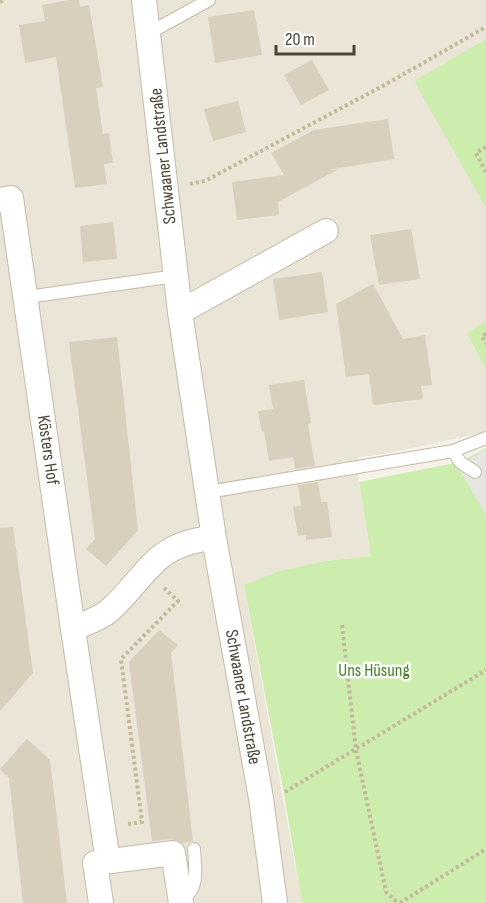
<svg xmlns="http://www.w3.org/2000/svg" width="486" height="903" font-family="'Sofia Sans Condensed',sans-serif">
<style>
.residential{fill:#eae5d6}
.green{fill:#cdedaf}
.parking{fill:#e7e5e1}
.building{fill:#d8cfbd}
.lines{fill:none;stroke-linecap:round;stroke-linejoin:round}
.lane-casing{stroke:#c2bbaa;stroke-width:14}
.street-casing{stroke:#c2bbaa;stroke-width:26}
.path{stroke:#c5b89a;stroke-width:4;stroke-dasharray:3 3;stroke-linecap:butt}
.lane{stroke:#fff;stroke-width:12}
.street{stroke:#fff;stroke-width:24}
.labels{text-anchor:middle;dominant-baseline:central;stroke-width:5;stroke-linejoin:round;paint-order:stroke}
.street-label{font-size:18px;fill:#4a4336;stroke:#fff}
.park-label{font-size:18px;fill:#428124;stroke:#fff}
</style>
<rect width="100%" height="100%" fill="#f6f2e9"/>
<polygon class="residential" points="0,0 486,0 486,39 415,81 486,208 486,321 467,333 486,370 486,430 482,433 384,454 358,457 359,482 371,556 325,561 279,571 244,586 302,903 0,903"/>
<g class="green">
<polygon points="486,39 486,208 414,81"/>
<polygon points="486,321 486,370 467,333"/>
<polygon points="486,448 486,903 302,903 284,793 244,585 279,571 325,561 371,556 359,482 460,462"/>
</g>
<polygon class="parking" points="486,449 486,515 462,474 455,467"/>
<g class="building">
<polygon points="70,0 79,0 80,7 89,5 103,87 96,88 103,134 109,133 113,163 104,164 107,184 75,188 56,57 25,63 19,25 45,21 42,5"/>
<polygon points="254,10 262,55 215,63 208,17"/>
<polygon points="312,60 329,90 301,105 284,75"/>
<polygon points="238,101 246,132 213,141 204,109"/>
<polygon points="388,119 394,159 327,170 337,170 278,202 279,215 237,220 232,182 284,175 271,153 314,130"/>
<polygon points="113,222 117,259 83,262 80,226"/>
<polygon points="411,229 420,279 379,285 370,235"/>
<polygon points="322,272 328,312 279,320 273,279"/>
<polygon points="373,284 403,339 425,335 432,385 421,386 423,399 373,405 369,374 346,377 336,304"/>
<polygon points="117,337 138,530 106,566 86,549 95,539 69,342"/>
<polygon points="304,380 311,423 308,424 315,466 295,469 293,457 269,461 264,431 262,432 258,411 273,409 269,385"/>
<polygon points="318,482 321,502 327,502 332,537 306,540 306,535 298,536 293,507 301,506 298,485"/>
<polygon points="13,527 33,673 0,711 0,528"/>
<polygon points="159,630 178,645 171,653 193,841 189,842 183,843 172,839 152,841 129,662"/>
<polygon points="27,739 50,760 67,903 23,903 9,778 0,769"/>
</g>
<g class="lines">
<g class="lane-casing">
<g id="lane">
<polyline points="149,33 209,0"/>
<polyline points="27,297 176,276"/>
<polyline points="453,451 460,462 475,472"/>
<polyline points="208,492 453,451 486,438"/>
<path d="M181,900c19,-10 14,-32 13,-51"/>
</g>
</g>
<g class="street-casing">
<g id="street">
<polyline points="144,0 180,312 214,538 261,798 275,903"/>
<polyline points="0,200 11,198 73,629"/>
<polyline points="180,312 326,231"/>
<path d="M108,861l-35,-232c12,-6 27,-10 37,-19 39,-36 44,-67 104,-72"/>
<polyline points="101,903 95,863 173,853 181,903"/>
</g>
</g>
<g class="path">
<polyline points="0,2 4,0"/>
<polyline points="486,147 476,153 486,172"/>
<polyline points="190,184 205,181 390,82 486,27"/>
<polyline points="486,334 482,336 486,344"/>
<polyline points="342,625 356,750 386,892 398,903"/>
<polyline points="285,792 486,670"/>
<polyline points="128,824 142,822 121,659 178,601 163,587"/>
<polyline points="400,903 486,849"/>
</g>
<use href="#lane" class="lane"/>
<use href="#street" class="street"/>
</g>
<g class="labels">
<g class="street-label">
<text transform="translate(163 156) rotate(-96)">Schwaaner Landstraße</text>
<text transform="translate(48 450) rotate(82)">Kösters Hof</text>
<text transform="translate(243 697) rotate(80)">Schwaaner Landstraße</text>
</g>
<g class="park-label">
<text x="374" y="670">Uns Hüsung</text>
</g>
</g>
<path d="M276 45v9h78v-9" fill="none" stroke="#4a4336" stroke-width="3"/>
<text x="285" y="45" font-size="18" fill="#4a4336" stroke="#ffffff" stroke-width="4.5" paint-order="stroke">20 m</text>
</svg>
